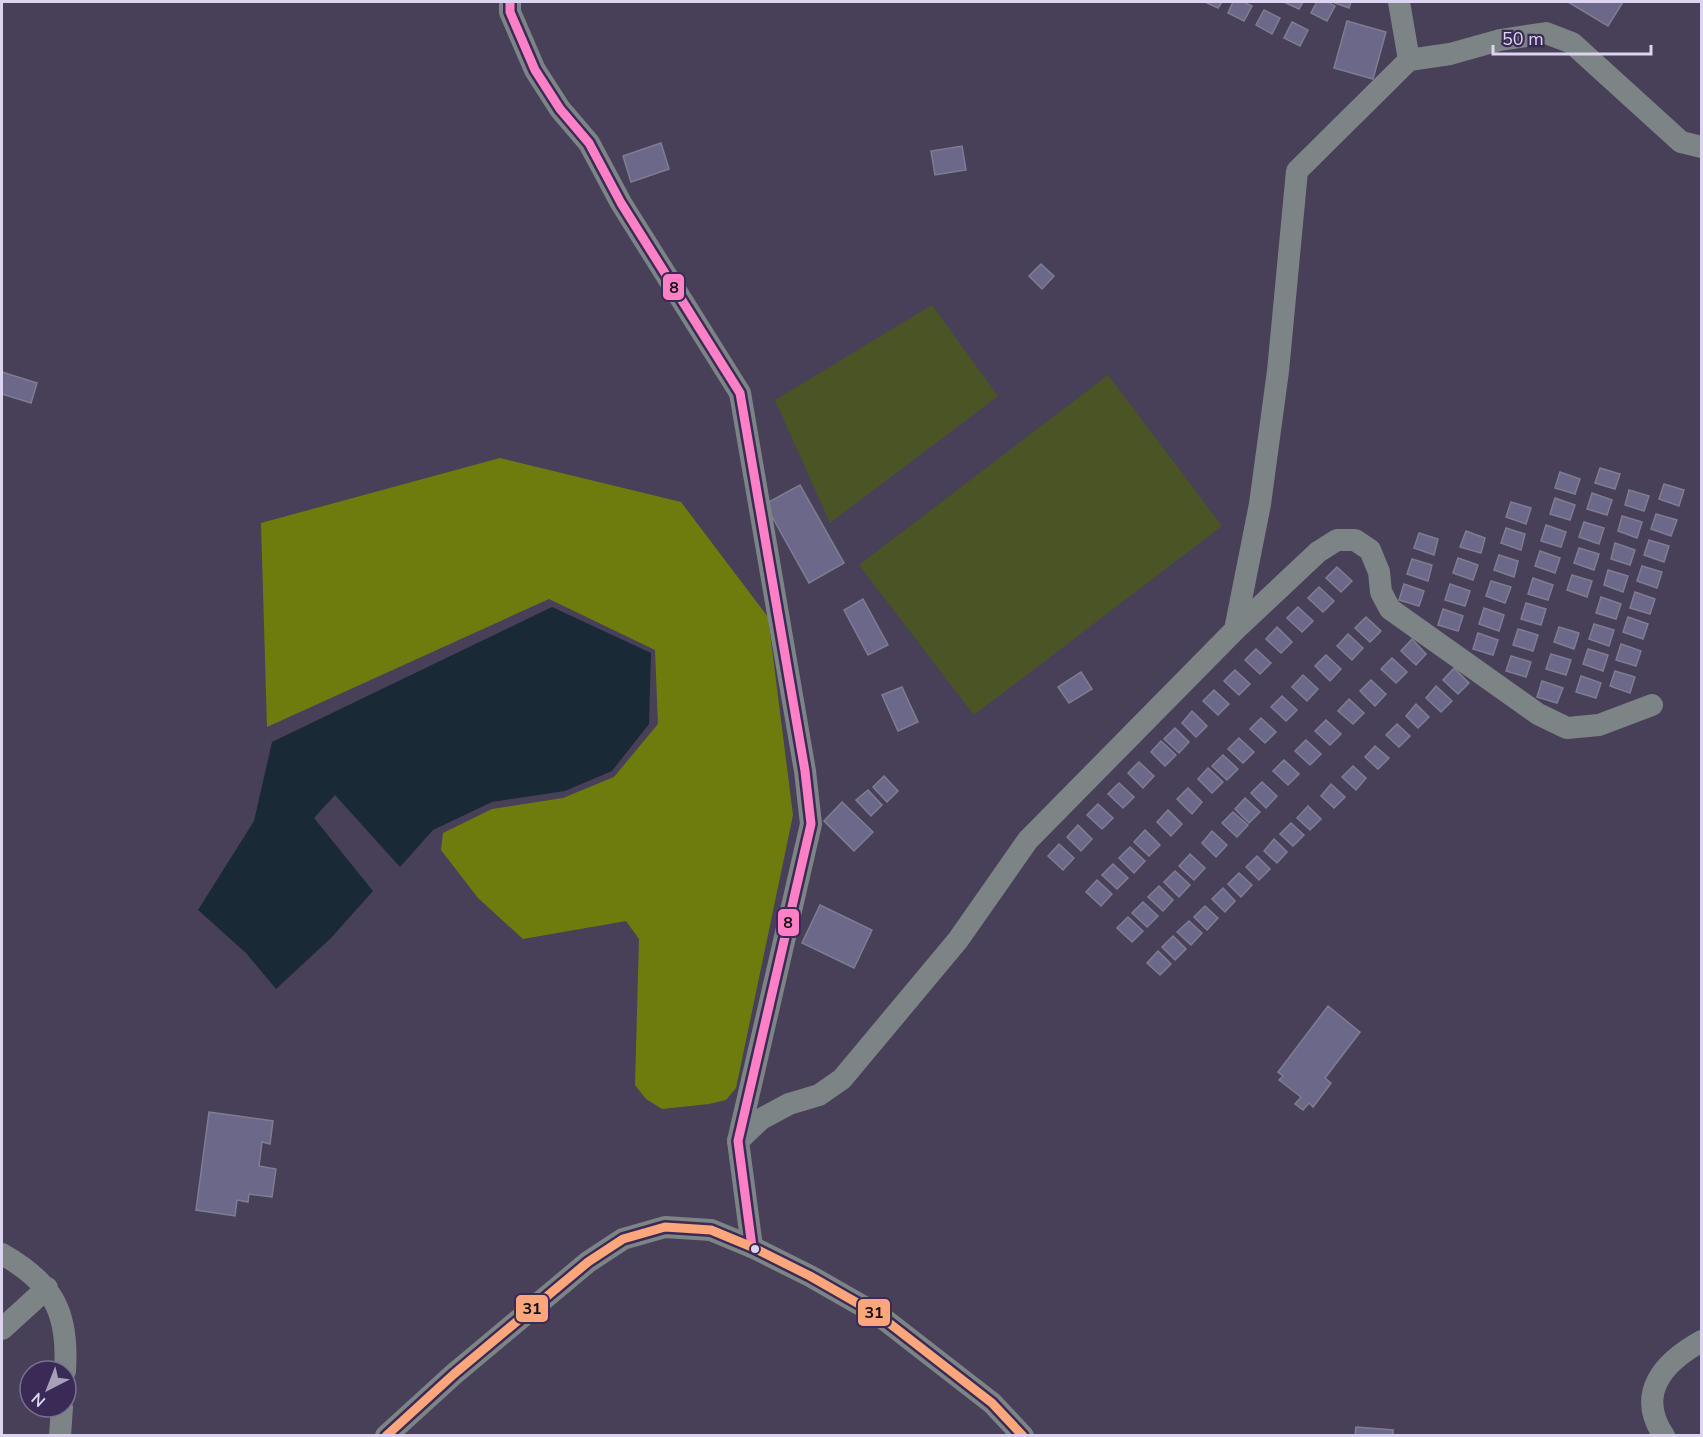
<svg xmlns="http://www.w3.org/2000/svg" width="1703" height="1437" font-family="'Nunito Sans',sans-serif">
<style>
.green{fill:#4b5424}
.forest{fill:#6e7c0e}
.water{fill:#192936}
.building{fill:#6b6889;stroke:#7f7d92;stroke-width:1.5}
.lines{fill:none;stroke-linecap:round;stroke-linejoin:round}
.minor{stroke:#7c8485;stroke-width:22}
.bus-1-casing{stroke:#3a2b56;stroke-width:14}
.bus-2-casing{stroke:#3a2b56;stroke-width:14}
.bus-1{stroke:#ff80c5;stroke-width:9}
.bus-2{stroke:#fea67b;stroke-width:9}
.bus-dot{fill:#dcd4f0;stroke:#3a2b56;stroke-width:2}
.line-badge{stroke:#3a2b56;stroke-width:2}
.pale-badge-label{font-size:16px;text-anchor:middle;font-weight:bold;fill:#111}
</style>
<rect width="100%" height="100%" fill="#484058"/>
<g class="green">
<polygon points="932,305 998,396 830,523 775,400"/>
<polygon points="1108,375 1222,526 974,715 859,565"/>
</g>
<polygon class="forest" points="500,458 681,502 768,617 793,815 736,1088 726,1100 709,1104 662,1109 646,1099 635,1085 639,939 626,921 523,939 478,898 441,850 443,833 492,809 563,798 614,777 658,724 655,650 549,599 267,727 261,523"/>
<polygon class="water" points="552,607 651,653 649,724 612,771 565,791 492,802 433,830 400,867 335,795 314,818 373,891 331,938 276,989 246,953 198,910 254,821 272,742"/>
<g class="building">
<polygon points="1205,2 1222,2 1218,8"/>
<polygon points="1233,2 1244,2 1252,6 1244,21 1228,13"/>
<polygon points="1284,2 1303,2 1299,9"/>
<polygon points="1317,2 1327,2 1335,6 1327,21 1311,13"/>
<polygon points="1332,2 1351,2 1349,8"/>
<polygon points="1568,2 1623,2 1608,26"/>
<polygon points="1264,10 1280,18 1272,34 1256,25"/>
<polygon points="1347,21 1386,32 1373,79 1334,68"/>
<polygon points="1292,22 1308,30 1300,46 1284,38"/>
<polygon points="661,143 669,169 631,182 623,156"/>
<polygon points="962,146 966,170 935,175 931,151"/>
<polygon points="1041,264 1054,276 1042,289 1029,276"/>
<polygon points="2,372 37,383 31,403 2,394"/>
<polygon points="1600,468 1620,474 1615,489 1595,483"/>
<polygon points="1560,472 1580,479 1575,494 1555,488"/>
<polygon points="1664,484 1684,490 1679,506 1659,499"/>
<polygon points="800,485 844,563 809,583 765,504"/>
<polygon points="1629,490 1649,496 1644,511 1625,505"/>
<polygon points="1592,493 1612,500 1607,515 1587,509"/>
<polygon points="1555,498 1575,505 1570,520 1550,514"/>
<polygon points="1511,502 1531,508 1526,524 1506,517"/>
<polygon points="1656,514 1677,520 1671,536 1651,529"/>
<polygon points="1622,516 1642,522 1637,538 1618,531"/>
<polygon points="1584,522 1604,528 1599,544 1579,537"/>
<polygon points="1546,525 1566,532 1561,547 1541,541"/>
<polygon points="1506,528 1525,534 1521,550 1501,543"/>
<polygon points="1466,531 1485,538 1481,553 1460,547"/>
<polygon points="1419,533 1438,539 1434,555 1414,548"/>
<polygon points="1649,540 1669,546 1664,562 1644,555"/>
<polygon points="1615,543 1635,550 1630,565 1611,559"/>
<polygon points="1579,548 1599,554 1594,570 1574,563"/>
<polygon points="1540,551 1560,558 1555,573 1535,566"/>
<polygon points="1499,555 1518,561 1514,577 1494,570"/>
<polygon points="1458,558 1478,565 1473,580 1453,573"/>
<polygon points="1412,559 1432,565 1428,581 1407,574"/>
<polygon points="1642,566 1662,572 1657,588 1637,581"/>
<polygon points="1337,567 1352,581 1341,592 1326,578"/>
<polygon points="1608,570 1628,576 1623,592 1604,585"/>
<polygon points="1572,575 1592,581 1587,597 1567,590"/>
<polygon points="1533,578 1553,585 1548,600 1528,594"/>
<polygon points="1491,581 1511,587 1505,603 1486,596"/>
<polygon points="1404,584 1424,591 1419,606 1399,600"/>
<polygon points="1450,584 1470,591 1465,606 1445,600"/>
<polygon points="1319,587 1334,601 1323,612 1308,598"/>
<polygon points="1635,592 1655,599 1650,614 1630,608"/>
<polygon points="1601,597 1621,604 1616,619 1596,613"/>
<polygon points="863,599 888,645 868,655 844,610"/>
<polygon points="1526,603 1546,609 1541,625 1521,619"/>
<polygon points="1298,607 1313,621 1302,632 1287,618"/>
<polygon points="1484,608 1504,615 1499,631 1479,624"/>
<polygon points="1443,609 1463,616 1458,631 1438,625"/>
<polygon points="1366,617 1381,631 1370,642 1355,628"/>
<polygon points="1628,617 1648,624 1643,639 1623,632"/>
<polygon points="1594,624 1614,630 1609,646 1589,639"/>
<polygon points="1277,627 1292,642 1281,653 1266,639"/>
<polygon points="1559,627 1579,633 1574,649 1554,642"/>
<polygon points="1518,629 1538,635 1533,651 1513,645"/>
<polygon points="1478,633 1498,640 1493,655 1473,649"/>
<polygon points="1348,634 1363,648 1352,660 1337,646"/>
<polygon points="1412,639 1426,654 1416,665 1401,651"/>
<polygon points="1621,644 1641,651 1636,666 1616,660"/>
<polygon points="1256,649 1271,663 1260,674 1245,660"/>
<polygon points="1588,649 1608,655 1603,671 1583,664"/>
<polygon points="1551,654 1571,660 1566,675 1546,669"/>
<polygon points="1326,655 1341,669 1330,681 1315,666"/>
<polygon points="1511,656 1531,662 1526,677 1506,671"/>
<polygon points="1392,658 1407,672 1396,683 1381,669"/>
<polygon points="1454,668 1469,683 1458,694 1443,680"/>
<polygon points="1235,670 1250,684 1239,695 1224,681"/>
<polygon points="1615,671 1635,677 1630,693 1610,686"/>
<polygon points="1081,672 1092,689 1069,703 1058,687"/>
<polygon points="1303,675 1318,689 1307,701 1292,687"/>
<polygon points="1581,676 1601,683 1596,698 1576,692"/>
<polygon points="1371,680 1386,694 1375,706 1360,691"/>
<polygon points="1542,681 1563,688 1557,703 1537,697"/>
<polygon points="1436,686 1452,701 1441,712 1426,698"/>
<polygon points="902,687 918,722 898,731 882,695"/>
<polygon points="1214,690 1229,704 1218,715 1203,701"/>
<polygon points="1282,696 1297,710 1286,721 1271,707"/>
<polygon points="1349,699 1364,713 1353,724 1338,711"/>
<polygon points="1416,704 1429,717 1418,728 1406,716"/>
<polygon points="1192,711 1207,726 1196,737 1182,723"/>
<polygon points="1261,718 1276,732 1265,743 1250,729"/>
<polygon points="1326,720 1341,734 1330,745 1315,731"/>
<polygon points="1397,724 1410,736 1399,747 1386,735"/>
<polygon points="1175,728 1189,742 1179,753 1164,739"/>
<polygon points="1239,738 1254,752 1243,763 1228,749"/>
<polygon points="1306,740 1321,754 1310,765 1295,751"/>
<polygon points="1161,741 1176,755 1165,766 1151,752"/>
<polygon points="1375,746 1389,758 1378,769 1365,757"/>
<polygon points="1223,755 1238,769 1227,780 1212,766"/>
<polygon points="1284,760 1299,774 1288,785 1273,771"/>
<polygon points="1139,762 1154,776 1143,788 1128,773"/>
<polygon points="1353,766 1366,778 1356,790 1342,777"/>
<polygon points="1208,768 1223,782 1212,793 1198,779"/>
<polygon points="884,776 898,791 887,802 873,787"/>
<polygon points="1262,782 1277,796 1266,808 1251,793"/>
<polygon points="1119,783 1134,797 1123,808 1108,794"/>
<polygon points="1331,784 1345,797 1334,808 1321,796"/>
<polygon points="1188,788 1202,802 1192,814 1177,799"/>
<polygon points="868,790 882,805 871,816 856,800"/>
<polygon points="1245,798 1260,812 1249,823 1235,809"/>
<polygon points="842,802 873,832 854,851 824,821"/>
<polygon points="1098,804 1113,818 1102,829 1087,815"/>
<polygon points="1308,806 1321,819 1310,830 1297,818"/>
<polygon points="1168,810 1182,824 1171,836 1157,822"/>
<polygon points="1233,812 1248,825 1237,837 1222,823"/>
<polygon points="1291,823 1304,835 1293,846 1280,834"/>
<polygon points="1078,825 1092,839 1081,851 1067,837"/>
<polygon points="1145,830 1160,845 1149,856 1134,842"/>
<polygon points="1212,831 1227,845 1216,857 1202,843"/>
<polygon points="1274,839 1287,852 1277,863 1264,851"/>
<polygon points="1059,844 1074,858 1063,870 1048,856"/>
<polygon points="1130,847 1145,861 1134,873 1119,858"/>
<polygon points="1190,854 1205,868 1194,880 1179,866"/>
<polygon points="1257,856 1270,869 1259,880 1246,867"/>
<polygon points="1113,864 1128,878 1117,889 1102,875"/>
<polygon points="1175,871 1190,885 1179,897 1164,882"/>
<polygon points="1239,873 1252,885 1241,897 1228,884"/>
<polygon points="1097,880 1112,894 1101,906 1086,892"/>
<polygon points="1159,886 1173,900 1163,911 1148,897"/>
<polygon points="1223,888 1235,901 1225,912 1212,899"/>
<polygon points="1143,902 1158,916 1147,927 1132,913"/>
<polygon points="820,905 872,930 854,968 802,943"/>
<polygon points="1205,906 1218,918 1207,930 1194,917"/>
<polygon points="1128,917 1143,931 1132,942 1117,928"/>
<polygon points="1189,921 1202,933 1191,945 1177,932"/>
<polygon points="1173,936 1186,949 1175,960 1162,947"/>
<polygon points="1158,951 1171,964 1160,975 1147,963"/>
<polygon points="1328,1006 1360,1032 1325,1078 1331,1083 1313,1107 1309,1103 1303,1110 1295,1104 1301,1097 1279,1080 1283,1076 1278,1072"/>
<polygon points="209,1112 273,1121 270,1144 262,1142 259,1166 276,1169 272,1197 249,1194 248,1202 237,1200 235,1216 196,1210"/>
<polygon points="1356,1427 1393,1430 1393,1436 1355,1436"/>
</g>
<g class="lines">
<g class="minor">
<polyline points="510,2 510,12 535,70 560,109 589,143 621,203 740,393 805,771 811,824 738,1141 752,1247"/>
<polyline points="1409,60 1450,54 1500,40 1546,33 1572,43 1681,142 1702,147"/>
<polyline points="1235,630 1318,552 1337,540 1355,540 1370,550 1379,572 1381,592 1390,609 1538,714 1567,728 1599,725 1652,705"/>
<polyline points="738,1141 761,1119 789,1104 819,1095 842,1079 958,940 1028,840 1235,630 1260,504 1278,371 1297,171 1409,60 1399,2"/>
<path d="M2,1254c51,29 67,58 63,117"/>
<polyline points="2,1329 47,1288"/>
<polyline points="60,1436 62,1407"/>
<polyline points="386,1436 454,1374 588,1262 623,1239 665,1227 711,1230 752,1247 810,1276 880,1316 992,1403 1023,1436"/>
<path d="M1664,1436c-29,-43 0,-74 38,-95"/>
</g>
<g class="bus-1-casing">
<polyline id="bus-1" points="510,2 510,12 535,70 560,109 589,143 621,203 740,393 805,771 811,824 738,1141 752,1247"/>
</g>
<g class="bus-2-casing">
<polyline id="bus-2" points="386,1436 454,1374 588,1262 623,1239 665,1227 711,1230 752,1247 810,1276 880,1316 992,1403 1023,1436"/>
</g>
<use href="#bus-1" class="bus-1"/>
<use href="#bus-2" class="bus-2"/>
</g>
<circle class="bus-dot" cx="755" cy="1249" r="5"/>
<g class="line-badge">
<rect x="662" y="273" width="23" height="28" rx="6" fill="#ff80c5"/>
<rect x="777" y="908" width="23" height="29" rx="6" fill="#ff80c5"/>
<rect x="515" y="1294" width="34" height="29" rx="6" fill="#fea67b"/>
<rect x="857" y="1298" width="34" height="29" rx="6" fill="#fea67b"/>
</g>
<g class="pale-badge-label">
<text x="674" y="293">8</text>
<text x="788" y="928">8</text>
<text x="532" y="1314">31</text>
<text x="874" y="1318">31</text>
</g>
<rect width="1703" height="1437" fill="none" stroke="#dcd4f0" stroke-width="6"/>
<g transform="translate(48 1389) rotate(222)"><circle r="28" fill="#3a2b56" stroke="#7b6f94" stroke-width="1.5"/>
<path d="M0-4.5L10 22L0 15L-10 22Z" fill="#a8a0bb"/>
<text y="-9" font-size="16" font-weight="bold" text-anchor="middle" fill="#dcd4f0">N</text>
</g>
<path d="M1493 45v9h158v-9" fill="none" stroke="#dcd4f0" stroke-width="3"/>
<text x="1502" y="45" font-size="18" fill="#dcd4f0" stroke="#3a2b56" stroke-width="4.5" paint-order="stroke">50 m</text>
</svg>
